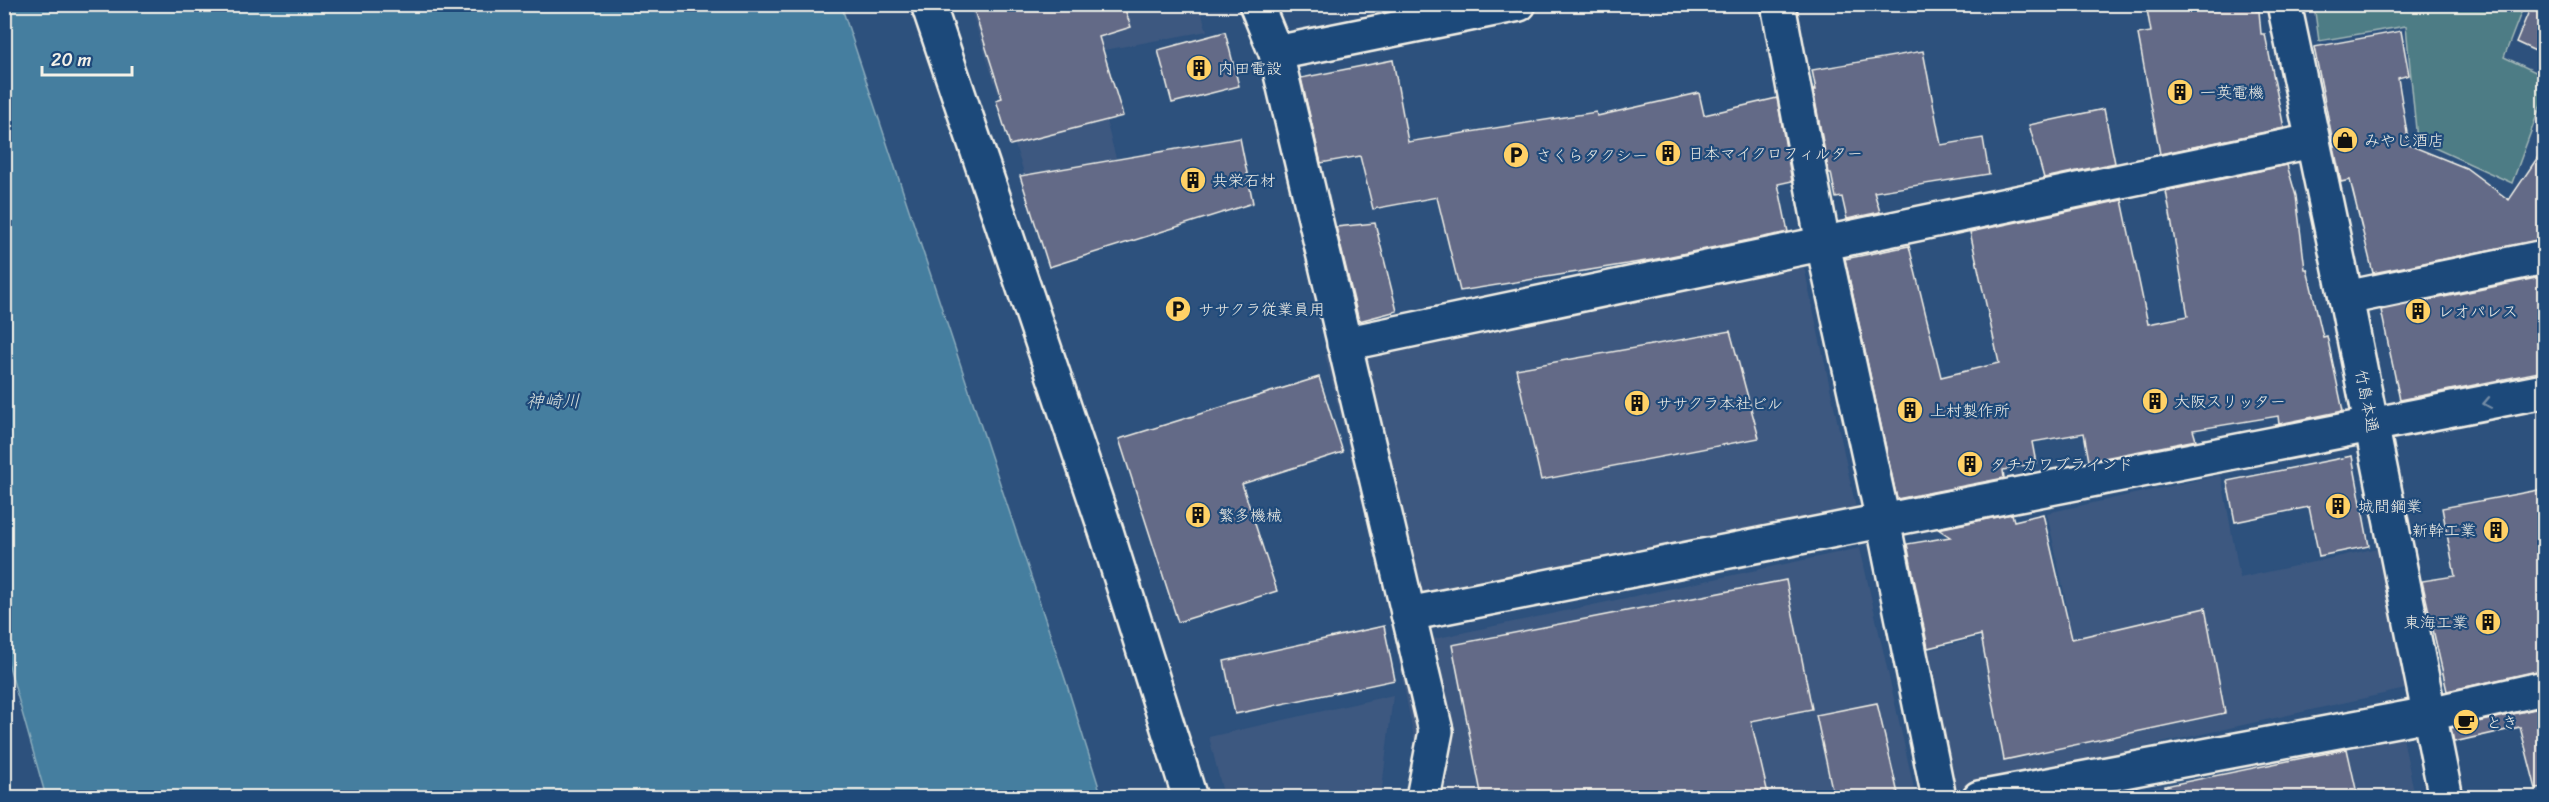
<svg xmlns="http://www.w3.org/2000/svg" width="2549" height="802" font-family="Sriracha,'Klee One',sans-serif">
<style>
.built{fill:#3d5980}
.green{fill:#4e7c85;stroke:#a1b6b6;stroke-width:1.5}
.water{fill:#457e9f;stroke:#8bacbc;stroke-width:1.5}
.building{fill:#636b87;stroke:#f4f1e8;stroke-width:1.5}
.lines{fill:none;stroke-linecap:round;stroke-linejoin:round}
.minor-casing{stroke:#f4f1e8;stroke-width:38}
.minor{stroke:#1f4a7a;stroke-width:33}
.oneway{stroke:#748da6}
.labels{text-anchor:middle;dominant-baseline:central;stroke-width:4.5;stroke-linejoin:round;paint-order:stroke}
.poi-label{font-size:16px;fill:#f4f1e8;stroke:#1f4a7a;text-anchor:start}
.street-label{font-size:16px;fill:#f4f1e8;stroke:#1f4a7a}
.water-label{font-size:18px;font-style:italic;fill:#dae0dd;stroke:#1f4a7a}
</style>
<rect width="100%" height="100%" fill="#2d517d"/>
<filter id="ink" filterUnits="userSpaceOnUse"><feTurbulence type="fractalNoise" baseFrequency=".0167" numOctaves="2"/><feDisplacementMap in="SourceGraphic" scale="12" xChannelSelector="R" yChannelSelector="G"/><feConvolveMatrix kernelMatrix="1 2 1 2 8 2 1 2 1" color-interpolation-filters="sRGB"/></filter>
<g filter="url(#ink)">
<g class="built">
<polygon points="969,5 1199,5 1207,31 1088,53 1114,151 1137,228 1052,258"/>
<polygon points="1804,267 1860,527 1394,628 1325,355"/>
<polygon points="2221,475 2240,578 2378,548 2410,688 1953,789 1917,653 2069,616 2047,513"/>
<polygon points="1860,548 1916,797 1415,797 1416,747 1396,647"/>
<polygon points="1393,695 1381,797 1224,797 1209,737"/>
<polygon points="2402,733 2415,797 2105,798"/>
</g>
<polygon class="green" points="2314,5 2524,5 2504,57 2544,76 2544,96 2512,183 2417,140 2406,26 2319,41"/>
<polygon class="water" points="4,5 841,5 1066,682 1102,797 46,797 5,652"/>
<g class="building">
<polygon points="972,4 1123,4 1131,27 1099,37 1123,116 1010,145 996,100 1002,98"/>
<polygon points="2146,4 2254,4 2256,11 2259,11 2261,34 2265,34 2284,128 2160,154 2138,34 2151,32"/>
<polygon points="2532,4 2544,4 2544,55 2516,42"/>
<polygon points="2401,31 2409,75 2398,78 2409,145 2466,168 2509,200 2544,148 2544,239 2373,273 2350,180 2341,182 2314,47"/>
<polygon points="1225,32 1239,86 1172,103 1158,50"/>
<polygon points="1923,51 1941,145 1983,138 1989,174 1874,192 1880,212 1847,219 1842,197 1836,198 1831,173 1829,173 1813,90 1816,90 1812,70"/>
<polygon points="1393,60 1408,142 1596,112 1597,116 1699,93 1704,115 1777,98 1792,181 1778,184 1788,232 1652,260 1460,291 1437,197 1373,209 1360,156 1321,163 1301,78"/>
<polygon points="2104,109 2115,163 2044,178 2029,125"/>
<polygon points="1240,138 1253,203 1049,267 1020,176"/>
<polygon points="2287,165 2296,196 2305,269 2307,269 2323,337 2327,336 2343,411 2279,424 2278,416 2193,430 2196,440 2089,461 2084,433 2032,442 2036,463 2003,470 2004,478 1897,499 1845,259 1909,246 1941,377 1999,363 1970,232 2122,200 2148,324 2188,316 2166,191"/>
<polygon points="1375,223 1397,311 1359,321 1336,227"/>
<polygon points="2541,277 2544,298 2544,371 2400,400 2381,310"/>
<polygon points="1730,331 1759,438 1541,480 1516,369"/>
<polygon points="1319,377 1343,452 1242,484 1277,591 1178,622 1119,439"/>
<polygon points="2352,456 2369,546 2319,556 2309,507 2235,522 2227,481"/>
<polygon points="2544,489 2544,670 2447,691 2422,581 2455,576 2442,508"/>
<polygon points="2012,514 2014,521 2043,514 2072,639 2205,608 2225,713 2004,760 1981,635 1928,648 1907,544 1950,537 1938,529"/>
<polygon points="1786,580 1812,709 1751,721 1769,798 1482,798 1452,645"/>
<polygon points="1384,626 1395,680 1235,714 1224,661"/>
<polygon points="1877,703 1899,798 1834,798 1816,715"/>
<polygon points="2544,707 2544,788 2536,789 2520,727 2454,742 2451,728"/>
<polygon points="2347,749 2358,798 2166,798 2165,786"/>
</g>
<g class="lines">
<g class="minor-casing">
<g id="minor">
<polyline points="928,4 1107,534 1190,798"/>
<polyline points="1256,4 1276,53 1436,731 1423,798"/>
<polyline points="1778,4 1823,244 1883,521 1939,798"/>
<polyline points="2284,4 2346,298 2446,798"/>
<polyline points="1276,53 1519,4"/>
<polyline points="2346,298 2544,257"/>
<polyline points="1344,344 2312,141"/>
<polyline points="1408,614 2544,391"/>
<polyline points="1979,798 2429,714 2544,688"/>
</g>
</g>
<use href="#minor" class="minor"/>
</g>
<defs><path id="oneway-chevron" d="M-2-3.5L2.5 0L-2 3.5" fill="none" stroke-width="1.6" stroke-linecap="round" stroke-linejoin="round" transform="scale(1.5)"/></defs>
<use class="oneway" href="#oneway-chevron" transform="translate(2487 403) rotate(169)"/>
</g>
<defs>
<g id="building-disc" transform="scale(1.35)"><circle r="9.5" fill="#ffd166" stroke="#1f4a7a"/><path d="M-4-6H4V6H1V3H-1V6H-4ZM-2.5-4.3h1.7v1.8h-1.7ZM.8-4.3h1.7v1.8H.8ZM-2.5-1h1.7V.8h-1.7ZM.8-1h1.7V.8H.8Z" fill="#111"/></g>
<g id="shop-disc" transform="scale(1.35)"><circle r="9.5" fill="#ffd166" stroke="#1f4a7a"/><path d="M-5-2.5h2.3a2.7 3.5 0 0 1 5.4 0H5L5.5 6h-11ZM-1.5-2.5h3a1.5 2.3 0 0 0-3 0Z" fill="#111"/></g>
<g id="parking-disc" transform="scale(1.35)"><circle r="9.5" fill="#ffd166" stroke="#1f4a7a"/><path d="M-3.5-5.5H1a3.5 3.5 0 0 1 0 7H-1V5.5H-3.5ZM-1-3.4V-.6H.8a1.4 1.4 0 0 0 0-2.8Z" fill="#111"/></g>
<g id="cafe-disc" transform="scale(1.35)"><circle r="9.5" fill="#ffd166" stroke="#1f4a7a"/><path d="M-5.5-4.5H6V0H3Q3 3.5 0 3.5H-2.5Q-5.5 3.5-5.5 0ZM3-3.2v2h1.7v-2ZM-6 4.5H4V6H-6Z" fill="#111"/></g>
</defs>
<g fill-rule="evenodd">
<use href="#building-disc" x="1199" y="68"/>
<use href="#building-disc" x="2180" y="92"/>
<use href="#shop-disc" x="2345" y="140"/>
<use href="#building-disc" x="1668" y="153"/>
<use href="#parking-disc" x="1516" y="155"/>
<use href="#building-disc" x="1193" y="180"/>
<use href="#parking-disc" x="1178" y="309"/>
<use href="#building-disc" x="2418" y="311"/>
<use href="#building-disc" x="2155" y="401"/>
<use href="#building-disc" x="1637" y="403"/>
<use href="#building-disc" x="1910" y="410"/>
<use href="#building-disc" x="1970" y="464"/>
<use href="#building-disc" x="2338" y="506"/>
<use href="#building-disc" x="1198" y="515"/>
<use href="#building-disc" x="2496" y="530"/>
<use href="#building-disc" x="2488" y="622"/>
<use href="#cafe-disc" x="2466" y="722"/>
</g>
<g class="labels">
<g class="poi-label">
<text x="1218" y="68">内田電設</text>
<text x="2200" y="92">一英電機</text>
<text x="2364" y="140">みやじ酒店</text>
<text x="1688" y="153">日本マイクロフィルター</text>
<text x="1536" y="155">さくらタクシー</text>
<text x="1212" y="180">共栄石材</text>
<text x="1198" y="309">ササクラ従業員用</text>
<text x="2438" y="311">レオパレス</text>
<text x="2174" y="401">大阪スリッター</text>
<text x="1656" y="403">ササクラ本社ビル</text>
<text x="1930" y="410">上村製作所</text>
<text x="1990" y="464">タチカワブラインド</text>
<text x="2358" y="506">城間鋼業</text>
<text x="1218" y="515">繁多機械</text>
<text x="2476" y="530" text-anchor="end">新幹工業</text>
<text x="2468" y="622" text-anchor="end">東海工業</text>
<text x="2486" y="722">とき</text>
</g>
<g class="street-label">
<text transform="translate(2367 401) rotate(79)">竹島本通</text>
</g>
<g class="water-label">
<text x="553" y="401">神崎川</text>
</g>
</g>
<rect width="2549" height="802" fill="none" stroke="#1f4a7a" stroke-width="24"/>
<rect x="12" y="12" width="2525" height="778" fill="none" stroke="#f4f1e8" stroke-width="2" filter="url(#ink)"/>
<path d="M42 66v9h90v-9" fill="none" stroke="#f4f1e8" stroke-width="3"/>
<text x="51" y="66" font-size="18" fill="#f4f1e8" stroke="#1f4a7a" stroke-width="4.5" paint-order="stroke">20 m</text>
</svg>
